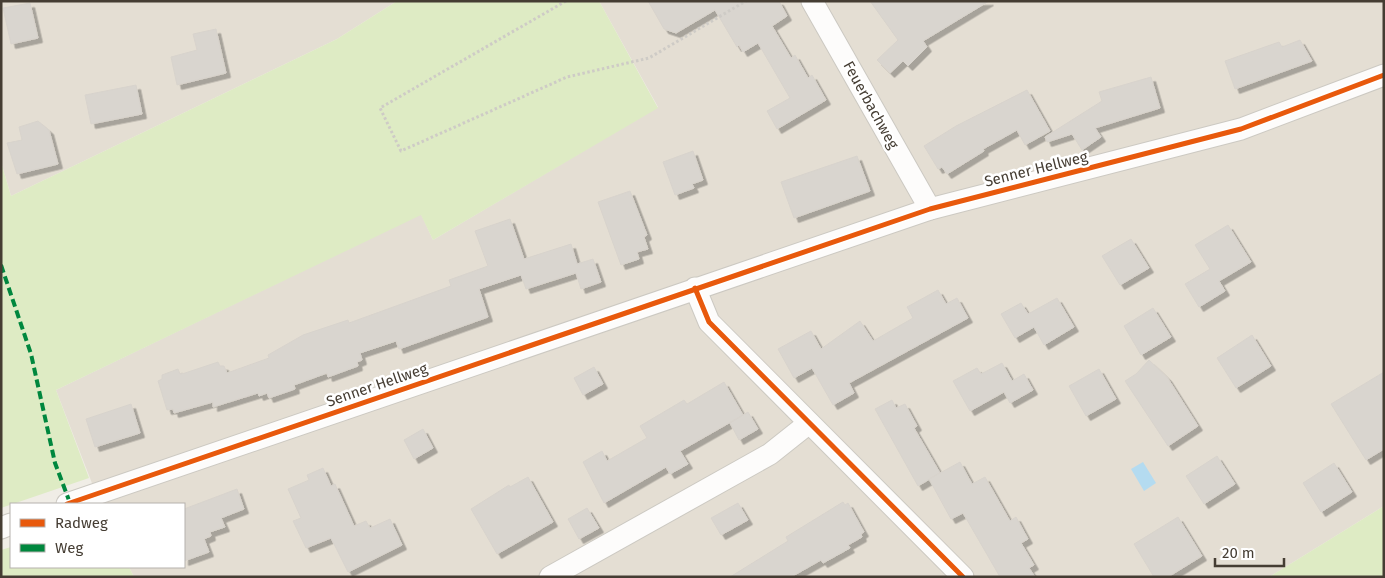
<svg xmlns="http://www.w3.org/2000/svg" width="1385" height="578" font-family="'Fira Sans',sans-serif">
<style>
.residential{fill:#e4ded3}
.green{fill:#deebc4}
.water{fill:#b4dbf0}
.building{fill:#d9d5cf;stroke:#d8d3cc;filter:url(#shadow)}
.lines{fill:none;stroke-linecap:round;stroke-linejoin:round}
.minor-casing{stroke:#ccc9c2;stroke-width:23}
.path{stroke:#cecbc6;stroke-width:3;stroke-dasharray:2.5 2.5;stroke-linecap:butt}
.minor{stroke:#fdfcfb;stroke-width:21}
.quiet{stroke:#00873e;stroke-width:4;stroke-dasharray:8 4;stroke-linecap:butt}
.cycleway-casing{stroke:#fff;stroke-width:8}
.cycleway{stroke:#e8590c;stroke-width:5}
.labels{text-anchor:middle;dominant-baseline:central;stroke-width:5;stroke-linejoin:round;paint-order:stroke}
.street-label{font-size:15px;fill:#453d33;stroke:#fff}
</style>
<defs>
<filter id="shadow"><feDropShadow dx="4.5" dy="4.5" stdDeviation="0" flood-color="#0004"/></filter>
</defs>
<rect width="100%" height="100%" fill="#f0ede6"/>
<g class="residential">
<polygon points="1,1 397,1 337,39 11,196 1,162"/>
<polygon points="599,1 1384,1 1384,506 1269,577 134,577 129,567 184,567 184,504 100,504 56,390 421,214 433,240 658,107"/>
</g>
<g class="green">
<polygon points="397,1 599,1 658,108 433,240 421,215 56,390 89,478 1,508 1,162 11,196 337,39"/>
<polygon points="1384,506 1384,577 1269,577"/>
<polygon points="11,547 11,567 129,567 134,577 1,577 1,550"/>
</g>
<polygon class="water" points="1143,462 1156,483 1144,491 1131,469"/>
<g class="building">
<polygon points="648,1 779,1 787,16 772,26 791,58 795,55 808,78 812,75 826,100 777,129 767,111 790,98 758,43 743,52 739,45 737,47 715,10 676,33 664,29"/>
<polygon points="870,1 989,1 923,41 927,47 908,66 903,61 890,73 877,60 898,40"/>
<polygon points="30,3 38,38 11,44 3,8"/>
<polygon points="216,29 226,73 177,85 171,57 197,50 193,34"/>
<polygon points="1300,40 1312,61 1235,89 1225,61 1279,42 1282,47"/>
<polygon points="1151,77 1160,108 1095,128 1101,137 1082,150 1072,134 1047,142 1045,137 1102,101 1099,92"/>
<polygon points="136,85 142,114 91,124 85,95"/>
<polygon points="1027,90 1050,131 1025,145 1017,130 983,149 984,151 947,174 942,167 938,169 924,146 956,126"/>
<polygon points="38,121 49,130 58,164 17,174 7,143 22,140 19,127"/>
<polygon points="693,151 703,180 692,184 694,188 675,195 663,162"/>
<polygon points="857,156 870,191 794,218 781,182"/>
<polygon points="630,191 647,235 644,237 648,249 637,252 639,259 621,265 598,202"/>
<polygon points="510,219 524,259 571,244 577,264 593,259 601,282 581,289 576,273 526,289 521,275 479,289 488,317 399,349 396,341 360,353 362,360 357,362 358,366 328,377 327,373 294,385 295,389 269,398 267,393 259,396 258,393 213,407 213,402 174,413 173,409 167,410 158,381 162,379 162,375 178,369 180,374 185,373 218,362 220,366 224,366 227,373 269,358 268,355 303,335 348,320 349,323 451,286 449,280 488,266 475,231"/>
<polygon points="1228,225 1251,262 1219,281 1225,291 1199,307 1185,284 1210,269 1195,245"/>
<polygon points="1131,239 1149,268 1120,285 1102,256"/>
<polygon points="938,290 946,304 957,298 968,318 849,383 854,393 833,405 812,368 794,378 778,349 811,331 821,349 860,321 873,341 913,318 907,307"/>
<polygon points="1057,298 1074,327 1044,345 1034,327 1015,338 1001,314 1021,303 1028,314"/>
<polygon points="1153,308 1171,337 1141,355 1124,326"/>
<polygon points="1252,335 1271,366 1236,388 1217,358"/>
<polygon points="1149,360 1167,377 1198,426 1168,446 1125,381 1136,374"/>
<polygon points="1002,363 1012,381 1024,374 1033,390 1010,403 1004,392 970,411 953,381 977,368 981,374"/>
<polygon points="594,367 603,384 583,395 574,378"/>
<polygon points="1099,369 1116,399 1086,416 1069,386"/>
<polygon points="1384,372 1384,449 1366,460 1331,404"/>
<polygon points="724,382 743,415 680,451 688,464 670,474 666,467 604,503 583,462 602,451 607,461 647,438 640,426 684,400 687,404"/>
<polygon points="892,400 896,408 905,404 917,426 914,428 940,473 918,486 875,409"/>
<polygon points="131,404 140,433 95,447 86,419"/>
<polygon points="748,412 758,429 739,440 730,423"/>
<polygon points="423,429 433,448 414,459 404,440"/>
<polygon points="1217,456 1235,484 1204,504 1186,476"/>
<polygon points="960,462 972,484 985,477 1010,521 1016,517 1028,539 1021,543 1034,565 1029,568 1035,577 1000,577 963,513 951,519 929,479"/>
<polygon points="1334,463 1352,492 1321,512 1303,483"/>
<polygon points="323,468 331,486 335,484 354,526 366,521 370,528 390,519 402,545 348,572 331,538 306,548 293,521 301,518 288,489 309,480 307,475"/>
<polygon points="528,477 553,522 497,554 471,509 509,485 510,487"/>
<polygon points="237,489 244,509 221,518 225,527 210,532 211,536 204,539 209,552 184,561 184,509"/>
<polygon points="843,502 845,505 848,503 864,532 861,534 862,537 848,545 850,548 823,563 821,560 791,577 730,577 788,541 786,537"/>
<polygon points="738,503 748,520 721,535 711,518"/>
<polygon points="587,508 599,528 579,539 568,519"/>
<polygon points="1178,517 1202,556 1168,577 1154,577 1134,544"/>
</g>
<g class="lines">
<g class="minor-casing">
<g id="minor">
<polyline points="812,1 930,209"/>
<polyline points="695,288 709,322 963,577"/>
<polyline points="67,504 930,209 1241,129 1384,75"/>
<polyline points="1,528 11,524"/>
<polyline points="550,577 770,454 809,423"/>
</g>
</g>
<polyline class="path" points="566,1 380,108 401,151 567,77 649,58 746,1"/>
<use href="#minor" class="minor"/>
<polyline class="quiet" points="1,265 31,354 55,463 70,503"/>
<g class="cycleway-casing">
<g id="cycleway">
<polyline points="695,288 709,322 963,577"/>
<polyline points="67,504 930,209 1241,129 1384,75"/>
</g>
</g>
<use href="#cycleway" class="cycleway"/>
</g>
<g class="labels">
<g class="street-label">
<text transform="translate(871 105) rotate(61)">Feuerbachweg</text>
<text transform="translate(1036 169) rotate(-14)">Senner Hellweg</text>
<text transform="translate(377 385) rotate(-19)">Senner Hellweg</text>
</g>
</g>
<rect width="1385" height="578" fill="none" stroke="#453d33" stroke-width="5"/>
<rect x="10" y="503" width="175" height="65" fill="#ffffff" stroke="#b5b1ad"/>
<rect x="20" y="519" width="25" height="8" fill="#e8590c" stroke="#b5b1ad"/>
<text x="55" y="528" font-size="15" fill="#453d33">Radweg</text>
<rect x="20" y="544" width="25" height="8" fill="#00873e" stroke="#b5b1ad"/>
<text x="55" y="553" font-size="15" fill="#453d33">Weg</text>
<path d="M1215 558v8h69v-8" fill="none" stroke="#453d33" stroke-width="2.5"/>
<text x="1222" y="558" font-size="15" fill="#453d33" stroke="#ffffff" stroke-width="4" paint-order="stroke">20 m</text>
</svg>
